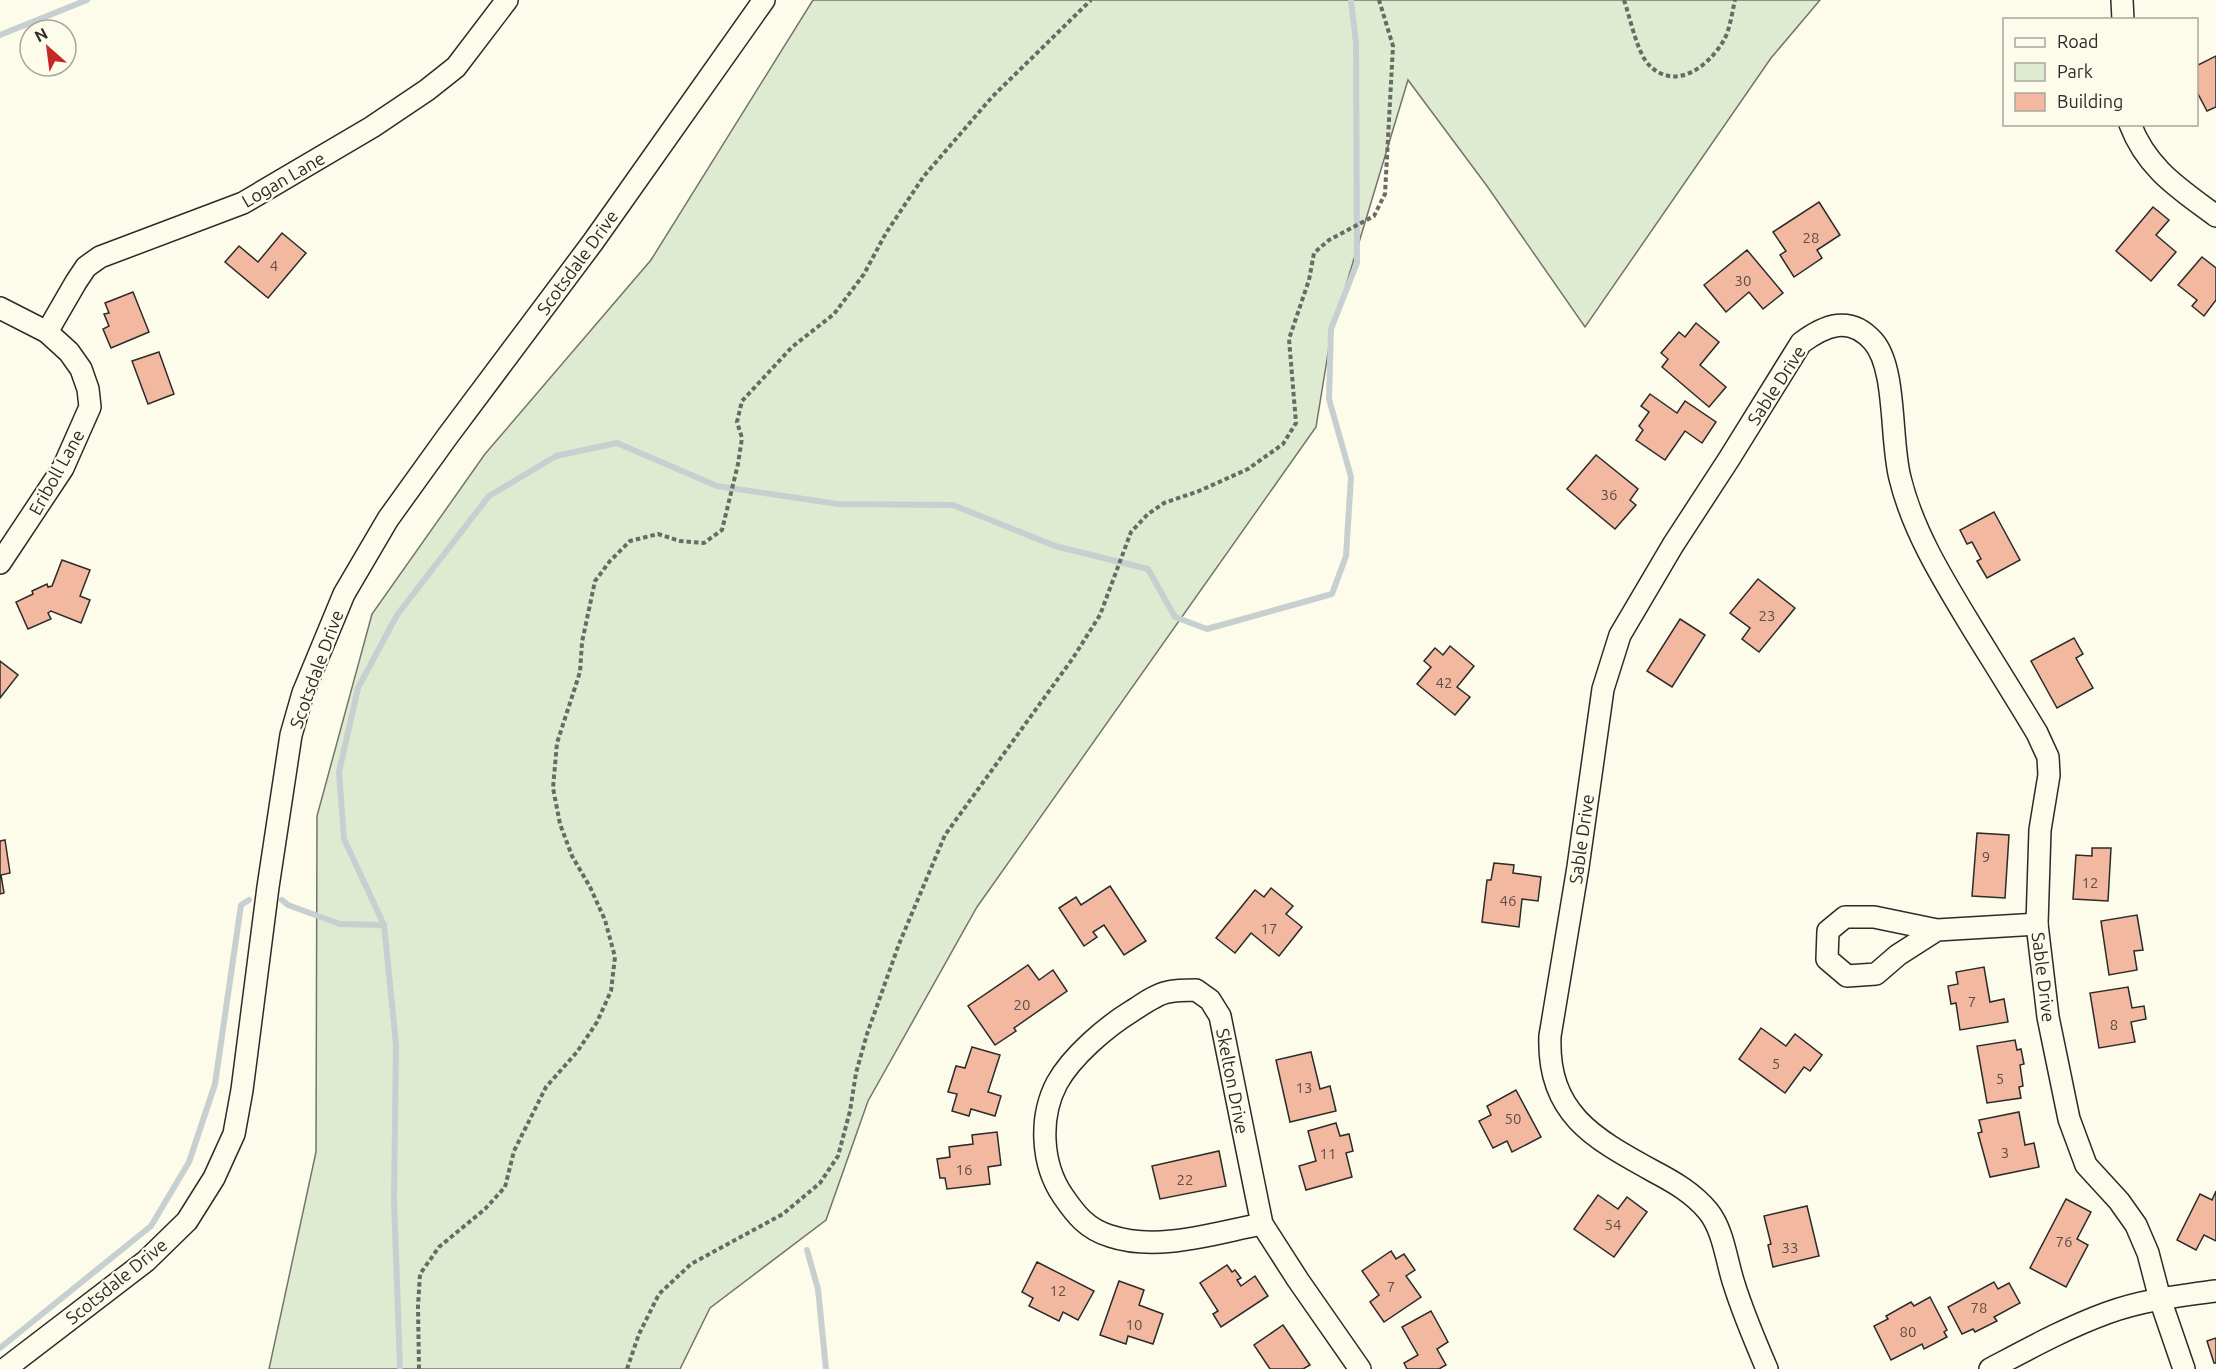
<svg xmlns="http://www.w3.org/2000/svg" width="2216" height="1369" font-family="Ubuntu,sans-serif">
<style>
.green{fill:#deebd1;stroke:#74746e;stroke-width:1.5}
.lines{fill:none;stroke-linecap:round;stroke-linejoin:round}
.stream{stroke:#c7d0d0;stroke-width:6}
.building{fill:#f2b8a0;stroke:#2b2b2b;stroke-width:1.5}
.minor-casing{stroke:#2b2b2b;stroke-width:24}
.path{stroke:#6a6964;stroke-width:4;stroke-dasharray:4.5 3;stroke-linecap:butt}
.minor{stroke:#fdfbea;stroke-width:21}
.labels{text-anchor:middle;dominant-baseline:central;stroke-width:4.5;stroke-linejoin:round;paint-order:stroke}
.number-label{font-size:15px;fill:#5d4e48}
.street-label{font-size:18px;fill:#2b2b2b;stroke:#fdfbea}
</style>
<rect width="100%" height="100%" fill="#fdfbea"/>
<polygon class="green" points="813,0 1820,0 1771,58 1585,327 1487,186 1408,80 1331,335 1316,427 977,907 868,1101 826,1220 710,1308 680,1369 269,1369 316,1152 317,816 372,614 485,454 651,260"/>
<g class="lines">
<g class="stream">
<polyline points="0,35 87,0"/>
<polyline points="282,900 288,905 340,924 384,925"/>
<polyline points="807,1250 818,1289 826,1369"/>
<polyline points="0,1348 151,1226 189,1162 215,1084 241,905 249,900"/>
<polyline points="400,1369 394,1199 396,1044 384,925 344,839 339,772 358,688 397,615 489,496 556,456 617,443 717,486 838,504 953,505 1055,546 1148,569 1175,617 1207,629 1332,594 1346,556 1351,477 1329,399 1331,329 1357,263 1356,43 1351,0"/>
</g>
</g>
<g class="building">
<polygon points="2216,56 2216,107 2207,111 2196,90 2196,66"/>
<polygon points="1819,202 1840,235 1817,250 1822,258 1794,277 1780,255 1786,251 1773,232"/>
<polygon points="2153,207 2169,220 2156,235 2176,252 2151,281 2116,251"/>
<polygon points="282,233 306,253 268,298 225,262 239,246 258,262"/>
<polygon points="1747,250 1783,293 1763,309 1749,292 1726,312 1704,285"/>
<polygon points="2202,257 2216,268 2216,300 2204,316 2192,306 2197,300 2178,285"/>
<polygon points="133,292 149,332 111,348 103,329 109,326 104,314 109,313 105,303"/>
<polygon points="1696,323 1719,342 1700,365 1726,387 1709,407 1662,367 1668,359 1661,353 1679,332 1685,337"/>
<polygon points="159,352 174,394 148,404 132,361"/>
<polygon points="1650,394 1677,413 1685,401 1716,422 1702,443 1685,431 1665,460 1636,440 1643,430 1639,426 1649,412 1641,406"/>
<polygon points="1596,455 1638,489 1630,500 1636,505 1615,529 1567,489"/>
<polygon points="1994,512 2020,560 1987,578 1977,561 1981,559 1972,542 1967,544 1960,530"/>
<polygon points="62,560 90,570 80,596 90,600 81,623 51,611 48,613 51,619 28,629 16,602 33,594 32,591 47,584 48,587 52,586"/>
<polygon points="1758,579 1795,608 1759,652 1742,639 1750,628 1730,613"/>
<polygon points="1680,619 1705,635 1672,687 1647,671"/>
<polygon points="2074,638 2083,654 2076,658 2093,688 2057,708 2031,661"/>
<polygon points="1450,646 1474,666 1457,687 1470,697 1455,715 1417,684 1431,667 1424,661 1435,648 1443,655"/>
<polygon points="0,661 18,675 0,698"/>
<polygon points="1977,833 2009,835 2005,898 1972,896"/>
<polygon points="5,840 10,873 1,875 4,893 0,894 0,841"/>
<polygon points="2092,848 2111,848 2108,901 2073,899 2076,855 2092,856"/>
<polygon points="1494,863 1514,865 1513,873 1541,877 1538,901 1522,899 1519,927 1482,922 1487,880 1491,880"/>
<polygon points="1110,886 1146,941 1124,955 1104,925 1093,932 1097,937 1084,946 1059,908 1076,897 1081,905"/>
<polygon points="1271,888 1293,906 1286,914 1302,927 1279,956 1251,933 1235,953 1216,938 1255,890 1264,897"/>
<polygon points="2137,915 2143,950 2134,951 2137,970 2109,975 2101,921"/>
<polygon points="1028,965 1039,980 1053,970 1067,991 1014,1028 1016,1031 995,1045 968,1006"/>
<polygon points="1984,967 1990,1002 2004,999 2008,1022 1960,1030 1956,1003 1951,1004 1948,986 1958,984 1956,972"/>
<polygon points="2128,987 2132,1008 2144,1006 2146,1019 2131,1022 2135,1042 2099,1048 2090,993"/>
<polygon points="1761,1028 1786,1046 1795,1034 1822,1055 1810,1071 1804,1067 1785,1093 1739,1059"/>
<polygon points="2015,1040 2017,1050 2021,1049 2024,1064 2020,1065 2023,1086 2019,1087 2021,1098 1987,1103 1977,1046"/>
<polygon points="972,1047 1000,1055 988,1092 1001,1096 995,1116 971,1109 969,1116 952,1111 957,1094 948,1092 956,1066 965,1068"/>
<polygon points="1311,1052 1320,1089 1330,1086 1336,1111 1290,1122 1276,1060"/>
<polygon points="1516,1090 1541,1137 1512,1152 1507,1141 1493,1148 1479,1121 1491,1115 1487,1106"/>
<polygon points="2019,1112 2025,1145 2034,1143 2039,1167 1990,1177 1978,1133 1982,1132 1979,1120"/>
<polygon points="1336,1123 1340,1136 1349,1134 1353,1151 1346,1153 1352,1177 1306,1190 1299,1166 1316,1161 1308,1131"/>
<polygon points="997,1132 1001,1165 988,1167 990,1184 947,1189 945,1178 940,1178 937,1159 950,1157 949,1147 973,1144 972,1135"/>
<polygon points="1219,1151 1226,1186 1160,1199 1152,1166"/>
<polygon points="2216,1191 2216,1241 2204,1235 2196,1250 2177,1240 2200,1194 2212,1200"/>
<polygon points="1598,1195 1618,1209 1627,1197 1647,1212 1614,1257 1574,1229"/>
<polygon points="2066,1199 2091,1212 2077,1239 2088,1245 2066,1287 2030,1268"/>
<polygon points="1807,1206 1819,1256 1773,1267 1768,1245 1771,1244 1764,1216"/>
<polygon points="1391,1251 1396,1259 1404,1254 1415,1270 1406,1276 1421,1297 1384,1322 1370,1302 1379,1295 1362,1271"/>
<polygon points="1037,1262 1094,1291 1078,1320 1063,1312 1059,1321 1029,1306 1033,1298 1022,1292"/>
<polygon points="1227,1265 1232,1272 1235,1270 1241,1278 1237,1280 1241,1286 1255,1276 1268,1296 1221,1327 1213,1314 1218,1311 1200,1283"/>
<polygon points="1119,1281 1144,1290 1139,1305 1163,1314 1153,1344 1128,1336 1126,1344 1100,1335"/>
<polygon points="1994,1282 1998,1289 2009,1283 2020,1303 1994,1317 1997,1321 1975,1332 1973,1329 1962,1334 1948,1307"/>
<polygon points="1930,1297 1947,1330 1944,1332 1947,1337 1924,1349 1922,1344 1891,1360 1874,1326 1888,1319 1886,1316 1911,1302 1914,1306"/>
<polygon points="1431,1311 1448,1342 1437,1349 1446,1365 1439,1369 1407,1369 1404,1363 1418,1355 1402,1327"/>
<polygon points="1283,1325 1310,1365 1303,1369 1270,1369 1254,1345"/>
<polygon points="2216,1338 2216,1363 2214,1363 2207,1341"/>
</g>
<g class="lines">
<g class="minor-casing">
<g id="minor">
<polyline points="2122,0 2123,20"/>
<path d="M2130,124c17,45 50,65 86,92"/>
<polyline points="0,308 47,332 69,352 81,369 88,389 90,407 63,468 0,563"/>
<polyline points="47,332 76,282 86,267 100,257 243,203 372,127 427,90 456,67 507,0"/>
<polyline points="1937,930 1898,955 1876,974 1847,976 1827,959 1828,931 1845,917 1874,917 1937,930 2037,924"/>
<path d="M1262,1224c-48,9 -104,28 -152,12 -23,-7 -34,-21 -47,-40 -22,-32 -24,-79 -6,-113 15,-27 49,-56 75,-72 11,-7 25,-17 36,-19 9,-2 19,-2 28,-2l14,10 10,16 42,208 36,56 62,89"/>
<polyline points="5,1369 146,1261 187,1221 214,1178 234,1134 242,1090 268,887 291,735 303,693 344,594 388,519 447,437 593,242 764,0"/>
<path d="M1767,1369c-12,-28 -24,-56 -33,-85 -8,-24 -10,-53 -26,-73 -15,-18 -34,-29 -55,-40 -60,-33 -106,-58 -103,-135l28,-169 25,-178 17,-54 53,-90 56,-86 72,-116c24,-18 49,-28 72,-2 24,27 17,99 27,137 13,54 44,103 73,151 21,34 43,69 64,104l11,24 1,18 -9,55 -3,94 11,93 21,102 17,46 33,36 17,24 12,28 12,46 24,70"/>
<path d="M1990,1369c38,-20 76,-41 117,-56 35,-13 72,-17 109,-22"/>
</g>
</g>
<g class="path">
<path d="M1624,0c6,17 13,53 25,65 27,27 60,1 75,-25 6,-11 8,-27 11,-40"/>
<polyline points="419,1369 418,1306 420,1274 439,1247 485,1209 505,1187 514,1151 546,1087 577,1052 597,1022 611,991 615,957 605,920 590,887 572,856 560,824 553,788 557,743 580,672 582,642 595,581 610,561 630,541 658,534 680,541 704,543 722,530 738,464 742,438 737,422 742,401 792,347 834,314 864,274 886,233 924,176 992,97 1091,0"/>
<polyline points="627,1369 639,1334 659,1294 691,1264 783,1214 820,1183 838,1156 850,1111 856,1073 867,1034 899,944 945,835 1073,658 1100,615 1131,532 1148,514 1164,503 1199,491 1248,469 1283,444 1296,423 1289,339 1309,280 1314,253 1329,240 1374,216 1385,194 1393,46 1379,0"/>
</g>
<use href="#minor" class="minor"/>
</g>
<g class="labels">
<g class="number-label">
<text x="1811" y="237">28</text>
<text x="274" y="265">4</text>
<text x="1743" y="280">30</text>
<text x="1609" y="494">36</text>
<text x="1767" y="615">23</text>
<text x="1444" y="682">42</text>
<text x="1986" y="856">9</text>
<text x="2090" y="882">12</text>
<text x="1508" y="900">46</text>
<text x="1269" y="928">17</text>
<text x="1972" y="1001">7</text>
<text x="1022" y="1004">20</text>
<text x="2114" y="1024">8</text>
<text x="1776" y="1063">5</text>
<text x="2000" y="1078">5</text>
<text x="1304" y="1087">13</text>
<text x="1513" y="1118">50</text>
<text x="2005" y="1152">3</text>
<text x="1328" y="1153">11</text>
<text x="964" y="1169">16</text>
<text x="1185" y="1179">22</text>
<text x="1613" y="1224">54</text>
<text x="2064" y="1241">76</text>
<text x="1790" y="1247">33</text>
<text x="1391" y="1286">7</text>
<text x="1058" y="1290">12</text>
<text x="1979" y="1307">78</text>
<text x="1134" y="1324">10</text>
<text x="1908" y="1331">80</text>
</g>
<g class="street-label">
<text transform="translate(283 179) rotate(-30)">Logan Lane</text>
<text transform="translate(577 262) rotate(-54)">Scotsdale Drive</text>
<text transform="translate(1776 385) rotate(-57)">Sable Drive</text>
<text transform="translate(56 472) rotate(-61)">Eriboll Lane</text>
<text transform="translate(316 669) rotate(-70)">Scotsdale Drive</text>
<text transform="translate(1581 839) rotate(-82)">Sable Drive</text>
<text transform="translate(2044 977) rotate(83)">Sable Drive</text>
<text transform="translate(1233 1081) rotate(79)">Skelton Drive</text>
<text transform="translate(116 1281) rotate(-39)">Scotsdale Drive</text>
</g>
</g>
<rect x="2003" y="18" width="195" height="108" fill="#fdfbea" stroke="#a9a89e" stroke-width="1.5"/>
<rect x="2015" y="38" width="30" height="9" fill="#fdfbea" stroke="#a9a89e" stroke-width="1.5"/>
<text x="2057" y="48" font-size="18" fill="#2b2b2b">Road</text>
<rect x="2015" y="63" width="30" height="18" fill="#deebd1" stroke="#a9a89e" stroke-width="1.5"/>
<text x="2057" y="78" font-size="18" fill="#2b2b2b">Park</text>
<rect x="2015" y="93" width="30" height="18" fill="#f2b8a0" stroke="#a9a89e" stroke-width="1.5"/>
<text x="2057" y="108" font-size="18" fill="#2b2b2b">Building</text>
<g transform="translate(48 48) rotate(332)"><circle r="28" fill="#fdfbea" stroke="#a9a89e" stroke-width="1.5"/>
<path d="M0-4.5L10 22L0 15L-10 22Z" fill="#c62828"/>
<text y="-9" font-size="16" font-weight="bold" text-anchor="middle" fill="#2b2b2b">N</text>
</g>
</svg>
